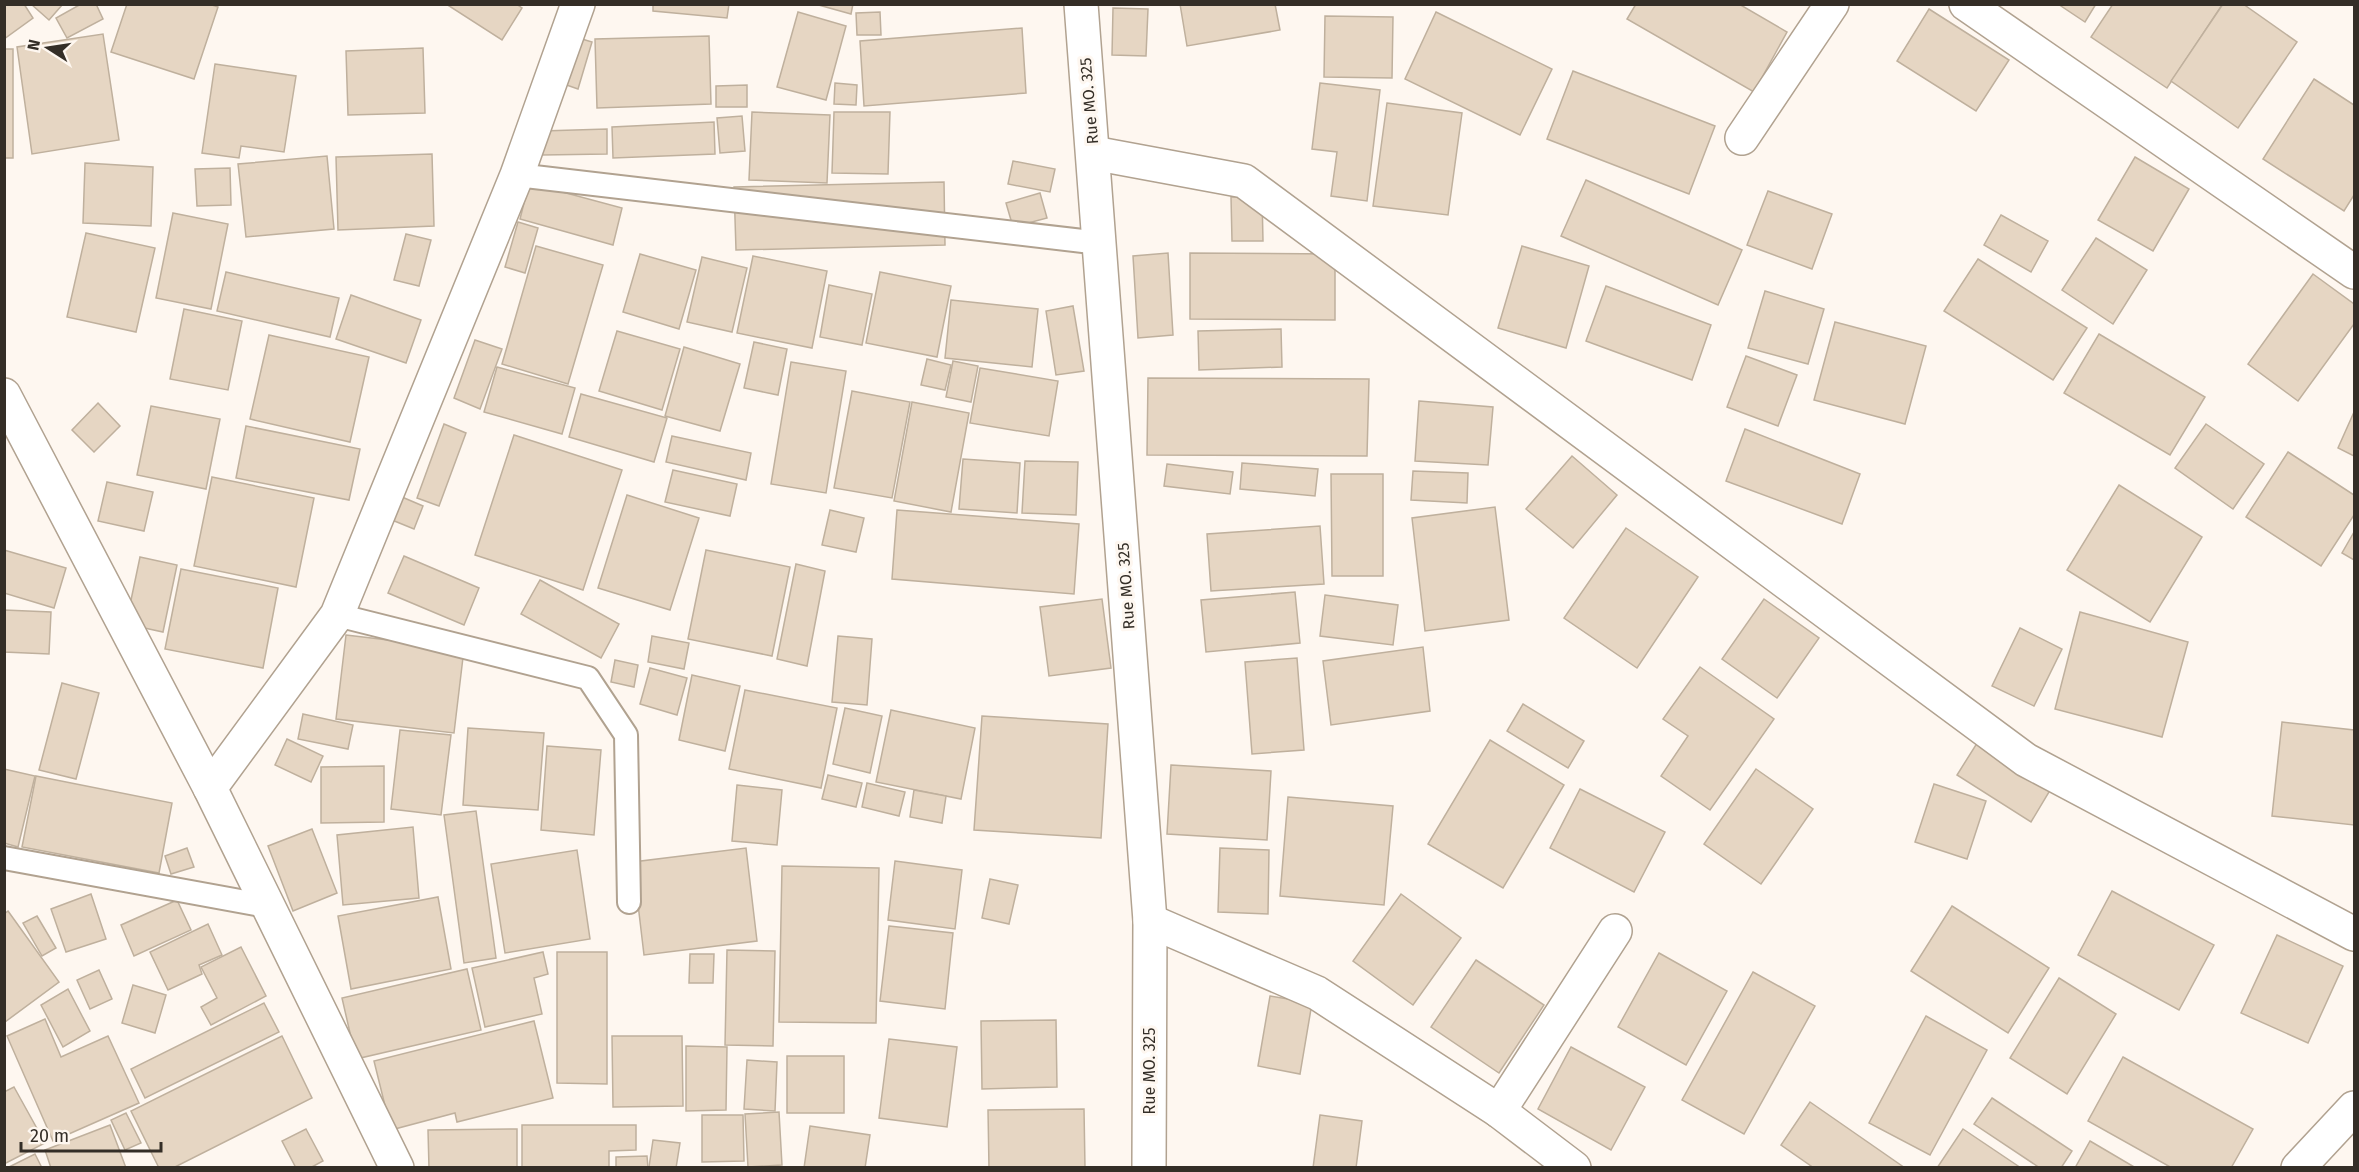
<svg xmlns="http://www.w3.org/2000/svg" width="2359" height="1172" font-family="'Fira Sans',sans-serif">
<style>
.building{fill:#e6d6c3;stroke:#bfb09d;stroke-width:1.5}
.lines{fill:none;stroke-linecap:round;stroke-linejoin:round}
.service-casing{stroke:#b1a290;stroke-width:26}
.minor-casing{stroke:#b1a290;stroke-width:36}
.tertiary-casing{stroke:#b1a290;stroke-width:36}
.service{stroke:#fff;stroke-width:22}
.minor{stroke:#fff;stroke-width:33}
.tertiary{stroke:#fff;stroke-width:33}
.labels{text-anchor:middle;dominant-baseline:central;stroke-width:6;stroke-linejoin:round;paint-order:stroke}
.street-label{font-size:16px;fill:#342e27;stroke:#fef7f0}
</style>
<rect width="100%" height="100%" fill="#fef7f0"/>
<g class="building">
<polygon points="4,4 24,4 33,18 4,39"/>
<polygon points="31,4 63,4 49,20"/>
<polygon points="81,4 96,4 103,19 67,38 56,18"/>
<polygon points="127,4 209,4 218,7 194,79 111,52"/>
<polygon points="446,4 516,4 522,8 502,40"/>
<polygon points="653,4 729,4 727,18 653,11"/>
<polygon points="815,4 853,4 851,14"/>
<polygon points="1180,4 1275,4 1280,30 1187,46"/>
<polygon points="1636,4 1739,4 1787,32 1754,92 1627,19"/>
<polygon points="2058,4 2096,4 2085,22"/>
<polygon points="2113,4 2222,4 2222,5 2167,88 2091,37"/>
<polygon points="2223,4 2243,4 2297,42 2238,128 2171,81"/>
<polygon points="1113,8 1148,9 1146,56 1112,55"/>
<polygon points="1929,9 2009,60 1976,111 1897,61"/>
<polygon points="798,12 846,26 826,100 777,87"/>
<polygon points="880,12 881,35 857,35 856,13"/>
<polygon points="1436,12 1552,69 1520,135 1405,79"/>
<polygon points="1325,16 1393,17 1392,78 1324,77"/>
<polygon points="1022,28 1026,93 864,106 860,41"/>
<polygon points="103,34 119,140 32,154 17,47"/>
<polygon points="572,36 592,42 578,89 558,82"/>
<polygon points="709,36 711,104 597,108 595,39"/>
<polygon points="423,48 425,113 348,115 346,51"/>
<rect x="4" y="49" width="9" height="109"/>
<polygon points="215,64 296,76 284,152 241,146 239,158 202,153"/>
<polygon points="1573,71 1715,126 1689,194 1547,139"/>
<polygon points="2314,79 2354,105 2354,195 2344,211 2263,159"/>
<polygon points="835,83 857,85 856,105 834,104"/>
<polygon points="1320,83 1380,90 1367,201 1331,196 1337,152 1312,149"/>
<polygon points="747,85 747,107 716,107 716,86"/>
<polygon points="1387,103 1462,113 1448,215 1373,206"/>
<polygon points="752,112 830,115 827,183 749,180"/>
<polygon points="834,112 890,112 888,174 832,173"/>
<polygon points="742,116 745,151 720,153 717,118"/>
<polygon points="714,122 715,154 613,158 612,127"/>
<polygon points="607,129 607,154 542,155 542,131"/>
<polygon points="432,154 434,226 338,230 336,157"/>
<polygon points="327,156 334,229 246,237 238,164"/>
<polygon points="2135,157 2189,189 2153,251 2098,220"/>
<polygon points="1013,161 1055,169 1050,192 1008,184"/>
<polygon points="85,163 153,167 151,226 83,223"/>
<polygon points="230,168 231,205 197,206 195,169"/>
<polygon points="1586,180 1742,250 1718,305 1561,236"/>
<polygon points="944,182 945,245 736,250 734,187"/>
<polygon points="529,183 622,208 613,245 520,219"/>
<polygon points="1768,191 1832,214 1812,269 1747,245"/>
<polygon points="1040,193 1047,218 1013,227 1006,203"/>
<polygon points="1262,196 1263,241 1232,241 1231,197"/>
<polygon points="173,213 228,224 211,309 156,298"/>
<polygon points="2001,215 2048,241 2031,272 1984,245"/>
<polygon points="518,222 538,228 525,273 505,267"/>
<polygon points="86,233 155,248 136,332 67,317"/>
<polygon points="406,234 431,240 419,286 394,280"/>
<polygon points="2096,238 2147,270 2113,324 2062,290"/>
<polygon points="536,246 603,265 568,384 502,364"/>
<polygon points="1522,246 1589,266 1566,348 1498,328"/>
<polygon points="1168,253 1173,335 1138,338 1133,256"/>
<polygon points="1190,253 1335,254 1335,320 1190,319"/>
<polygon points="640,254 696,270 679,329 623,312"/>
<polygon points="753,256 827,271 812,348 737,333"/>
<polygon points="702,257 747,268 732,332 687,322"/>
<polygon points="1978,259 2087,328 2053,380 1944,311"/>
<polygon points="226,272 339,298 330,337 217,311"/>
<polygon points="880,272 951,286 937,357 866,343"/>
<polygon points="2313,274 2354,304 2354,324 2298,401 2248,364"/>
<polygon points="829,285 872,294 862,345 820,337"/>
<polygon points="1606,286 1711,325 1692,380 1586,341"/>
<polygon points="1765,291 1824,309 1808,364 1748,348"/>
<polygon points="351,295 421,320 406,363 336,339"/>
<polygon points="951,300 1038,309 1032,367 945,358"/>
<polygon points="1073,306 1084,371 1056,375 1046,311"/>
<polygon points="184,309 242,321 228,390 170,379"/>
<polygon points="1835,322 1926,346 1905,424 1814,400"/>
<polygon points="1281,329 1282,367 1199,370 1198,331"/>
<polygon points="617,331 680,349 662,410 599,391"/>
<polygon points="2099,334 2205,397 2170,455 2064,393"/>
<polygon points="269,335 369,357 350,442 250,419"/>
<polygon points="475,340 502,349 480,409 454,398"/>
<polygon points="754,342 787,349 778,395 744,388"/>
<polygon points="684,347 740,364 720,431 665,416"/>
<polygon points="1746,356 1797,375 1778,426 1727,407"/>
<polygon points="927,359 951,365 945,390 921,385"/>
<polygon points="953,361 978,366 971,402 946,397"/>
<polygon points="791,362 846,371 826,493 771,484"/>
<polygon points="497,367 575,388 562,434 484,412"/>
<polygon points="980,368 1058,381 1049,436 970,423"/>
<polygon points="1148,378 1369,379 1367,456 1147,455"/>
<polygon points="852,391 910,402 892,498 834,488"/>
<polygon points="581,394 667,418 654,462 569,437"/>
<polygon points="1419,401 1493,407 1488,465 1415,461"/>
<polygon points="912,402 969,413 951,512 894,501"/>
<polygon points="98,403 120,426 94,452 72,430"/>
<polygon points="151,406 220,419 206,489 137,475"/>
<polygon points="2354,412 2354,456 2338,448"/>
<polygon points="444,424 466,433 439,506 417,498"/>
<polygon points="2206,424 2264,464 2233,509 2175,468"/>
<polygon points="246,426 360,449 349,500 236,478"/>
<polygon points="1745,429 1860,474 1842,524 1726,481"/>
<polygon points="514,435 622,470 583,590 475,555"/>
<polygon points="672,436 751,453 746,480 666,462"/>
<polygon points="2288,452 2354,495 2354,515 2321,566 2246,517"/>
<polygon points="1572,456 1617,495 1573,548 1526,509"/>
<polygon points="963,459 1020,463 1017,513 959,509"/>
<polygon points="1025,461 1078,462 1076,515 1022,513"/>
<polygon points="1242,463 1318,469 1315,496 1240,489"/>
<polygon points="1167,464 1233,472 1230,494 1164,486"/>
<polygon points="673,470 737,484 730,516 665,502"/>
<polygon points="1413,471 1468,473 1467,503 1411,500"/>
<polygon points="1331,474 1383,474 1383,576 1332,576"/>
<polygon points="212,477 314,498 296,587 194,566"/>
<polygon points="107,482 153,492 144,531 98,521"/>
<polygon points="2119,485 2202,537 2150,622 2067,570"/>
<polygon points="627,495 699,518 670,610 598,588"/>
<polygon points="402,497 423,506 414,529 392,520"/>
<polygon points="1495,507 1509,620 1425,631 1412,518"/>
<polygon points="830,510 864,518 856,552 822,545"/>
<polygon points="897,510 1079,524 1074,594 892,579"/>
<polygon points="1320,526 1324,584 1211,591 1207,534"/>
<polygon points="1626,528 1698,577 1637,668 1564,618"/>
<polygon points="2354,532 2354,560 2342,553"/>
<polygon points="4,550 66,568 54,608 4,593"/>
<polygon points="706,550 790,567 772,656 688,639"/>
<polygon points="404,556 479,588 464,625 388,593"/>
<polygon points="140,557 177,565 163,632 126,624"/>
<polygon points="796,564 825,571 807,666 777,659"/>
<polygon points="181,569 278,588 263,668 165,649"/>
<polygon points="540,580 619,624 601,658 521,614"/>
<polygon points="1295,592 1300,643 1206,652 1201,600"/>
<polygon points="1325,595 1398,605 1393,645 1320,636"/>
<polygon points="1102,599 1111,668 1049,676 1040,607"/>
<polygon points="1764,599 1819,638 1777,698 1722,659"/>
<polygon points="4,610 51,612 49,654 4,652"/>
<polygon points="2080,612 2188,642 2162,737 2055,709"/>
<polygon points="2020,628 2062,649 2034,706 1992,686"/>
<polygon points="346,635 464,649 454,733 336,719"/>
<polygon points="652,636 689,643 684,669 648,662"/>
<polygon points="838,636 872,639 867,705 832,702"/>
<polygon points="1423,647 1430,711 1331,725 1323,661"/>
<polygon points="1297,658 1304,750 1252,754 1245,662"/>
<polygon points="615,660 638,665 634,687 611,682"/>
<polygon points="1700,667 1774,719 1710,810 1661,776 1688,736 1663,719"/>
<polygon points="650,668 687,678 677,715 640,704"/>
<polygon points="692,675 740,686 725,751 679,740"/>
<polygon points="62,683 99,693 76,779 39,770"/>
<polygon points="745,690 837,708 821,788 729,769"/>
<polygon points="1523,704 1584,741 1568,768 1507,731"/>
<polygon points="845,708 882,716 870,773 833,764"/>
<polygon points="891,710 975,728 961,799 876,782"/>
<polygon points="303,714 353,725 348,749 298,739"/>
<polygon points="982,716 1108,724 1101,838 974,830"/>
<polygon points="2282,722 2354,730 2354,825 2272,816"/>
<polygon points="468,728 544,733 538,810 463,805"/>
<polygon points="400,730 451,735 441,815 391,809"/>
<polygon points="287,739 323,756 311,782 275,765"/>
<polygon points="1490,740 1564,785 1503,888 1428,844"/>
<polygon points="1979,740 2052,787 2031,822 1957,775"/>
<polygon points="547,746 601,750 594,835 541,830"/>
<polygon points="1171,765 1271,771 1267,840 1167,834"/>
<polygon points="384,766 384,822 321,823 321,767"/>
<polygon points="4,769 35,776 18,847 4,843"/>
<polygon points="1756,769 1813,809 1761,884 1704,844"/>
<polygon points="828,775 862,783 856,807 822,799"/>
<polygon points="36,776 172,803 159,873 22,847"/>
<polygon points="867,783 905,792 899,816 862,807"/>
<polygon points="1934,784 1986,801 1967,859 1915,842"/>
<polygon points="737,785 782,790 777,845 732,841"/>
<polygon points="1580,789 1665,832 1634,892 1550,848"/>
<polygon points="914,790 946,796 942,823 910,817"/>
<polygon points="1288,797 1393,806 1384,905 1280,896"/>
<polygon points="476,811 496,958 464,963 444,815"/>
<polygon points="413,827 419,898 343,905 337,835"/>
<polygon points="312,829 337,893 293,911 268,846"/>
<polygon points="187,848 194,867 171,874 165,856"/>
<polygon points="746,848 757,941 644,955 633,862"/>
<polygon points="1220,848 1269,850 1268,914 1218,912"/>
<polygon points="577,850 590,939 505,953 491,864"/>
<polygon points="895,861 962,870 955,929 888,920"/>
<polygon points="782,866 879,868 876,1023 779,1022"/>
<polygon points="990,879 1018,885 1009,924 982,918"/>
<polygon points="2112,891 2214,945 2179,1010 2078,955"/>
<polygon points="91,894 106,939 66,952 51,909"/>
<polygon points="1401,894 1461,938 1413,1005 1353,961"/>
<polygon points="438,897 451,969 351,989 338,916"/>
<polygon points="177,900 191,930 134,956 121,925"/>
<polygon points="1952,906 2049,968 2008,1033 1911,971"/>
<polygon points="8,911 59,982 5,1022 4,914"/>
<polygon points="37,916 56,948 42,956 23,923"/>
<polygon points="208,924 222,955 199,965 202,974 168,990 150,952"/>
<polygon points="889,926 953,933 945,1009 880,1001"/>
<polygon points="2277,935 2343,966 2308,1043 2241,1013"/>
<polygon points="241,947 266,996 211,1025 201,1007 217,998 201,967"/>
<polygon points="727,950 775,951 773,1046 725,1045"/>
<polygon points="543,952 548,974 534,978 542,1014 485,1027 472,968"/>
<polygon points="557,952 607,952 607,1084 557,1083"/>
<polygon points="1659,953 1727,991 1686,1065 1618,1027"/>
<polygon points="690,954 714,954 713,983 689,983"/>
<polygon points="1476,960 1544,1005 1499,1073 1431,1027"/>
<polygon points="467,969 481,1030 356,1059 342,998"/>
<polygon points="99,970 112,999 90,1009 77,980"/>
<polygon points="1753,972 1815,1006 1744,1134 1682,1100"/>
<polygon points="2059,978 2116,1014 2067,1094 2010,1058"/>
<polygon points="133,985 166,995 155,1033 122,1023"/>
<polygon points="68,989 90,1031 63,1047 41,1005"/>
<polygon points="1270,996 1312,1003 1300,1074 1258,1066"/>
<polygon points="264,1003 279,1032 145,1098 131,1069"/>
<polygon points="1926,1016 1987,1050 1930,1155 1869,1123"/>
<polygon points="45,1019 61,1057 108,1036 139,1103 53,1141 7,1036"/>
<polygon points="1056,1020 1057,1087 982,1089 981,1021"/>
<polygon points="534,1021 553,1098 457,1122 455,1113 391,1130 374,1061"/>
<polygon points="282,1036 312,1098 173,1168 159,1168 131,1111"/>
<polygon points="612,1036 682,1036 683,1106 613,1107"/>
<polygon points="889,1039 957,1047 947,1127 879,1118"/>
<polygon points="686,1046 727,1047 726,1110 686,1111"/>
<polygon points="1571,1047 1645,1087 1611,1150 1538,1109"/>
<rect x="787" y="1056" width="57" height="57"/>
<polygon points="2123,1057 2253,1129 2231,1168 2172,1168 2088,1121"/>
<polygon points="747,1060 777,1062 775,1111 744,1109"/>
<polygon points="14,1087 45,1143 4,1164 4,1092"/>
<polygon points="1992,1098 2072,1151 2061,1168 2040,1168 1974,1124"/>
<polygon points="1810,1102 1905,1168 1814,1168 1781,1145"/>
<polygon points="1084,1109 1085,1168 989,1168 988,1110"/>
<polygon points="779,1112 782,1165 748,1167 745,1114"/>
<polygon points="126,1113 141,1143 125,1150 111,1120"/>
<polygon points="702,1115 743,1115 744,1161 702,1162"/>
<polygon points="1320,1115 1362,1121 1356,1168 1313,1168"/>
<polygon points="110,1125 126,1168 51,1168 45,1150"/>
<polygon points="522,1125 636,1125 636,1150 609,1151 609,1168 522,1168"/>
<polygon points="810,1126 870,1135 865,1168 804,1168"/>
<polygon points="306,1129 323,1161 310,1168 296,1168 282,1141"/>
<polygon points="517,1129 517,1168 429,1168 428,1130"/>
<polygon points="1963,1129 2021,1168 1937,1168"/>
<polygon points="653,1140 680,1143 676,1168 649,1167"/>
<polygon points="2090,1141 2136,1168 2075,1168"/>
<polygon points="35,1154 42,1168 7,1168"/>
<polygon points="647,1156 648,1168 616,1168 616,1157"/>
</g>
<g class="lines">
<g class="service-casing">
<g id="service">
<polyline points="517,175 1100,243"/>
<polyline points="337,615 588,678 626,735 629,902"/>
<polyline points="4,858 267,906"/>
</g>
</g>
<g class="minor-casing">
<g id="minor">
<polyline points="1966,4 2354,272"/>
<polyline points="1742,138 1832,4"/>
<polyline points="1093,153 1244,181 2026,760 2354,934"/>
<polyline points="4,395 210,788 397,1168"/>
<polyline points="210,788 337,615 517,175 578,4"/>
<polyline points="1150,921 1317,993 1499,1111 1574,1168"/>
<polyline points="1499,1111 1615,931"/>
<polyline points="2298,1168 2354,1108"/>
</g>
</g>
<g class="tertiary-casing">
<polyline id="tertiary" points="1081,4 1150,921 1149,1168"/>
</g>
<use href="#service" class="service"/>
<use href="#minor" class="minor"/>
<use href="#tertiary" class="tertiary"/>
</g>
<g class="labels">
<g class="street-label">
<text transform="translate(1089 101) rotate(-95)">Rue MO. 325</text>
<text transform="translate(1126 586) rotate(-94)">Rue MO. 325</text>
<text transform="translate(1149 1071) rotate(-90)">Rue MO. 325</text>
</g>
</g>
<rect width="2359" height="1172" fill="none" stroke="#342e27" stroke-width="12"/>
<g transform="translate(48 48) rotate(282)" stroke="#fef7f0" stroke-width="4.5" paint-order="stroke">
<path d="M0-4.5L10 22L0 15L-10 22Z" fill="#342e27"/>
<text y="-9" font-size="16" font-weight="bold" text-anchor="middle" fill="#342e27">N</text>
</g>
<path d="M21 1142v9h140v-9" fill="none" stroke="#342e27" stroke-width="3"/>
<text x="30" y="1142" font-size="18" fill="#342e27" stroke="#fef7f0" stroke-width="4.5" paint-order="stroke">20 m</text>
</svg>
